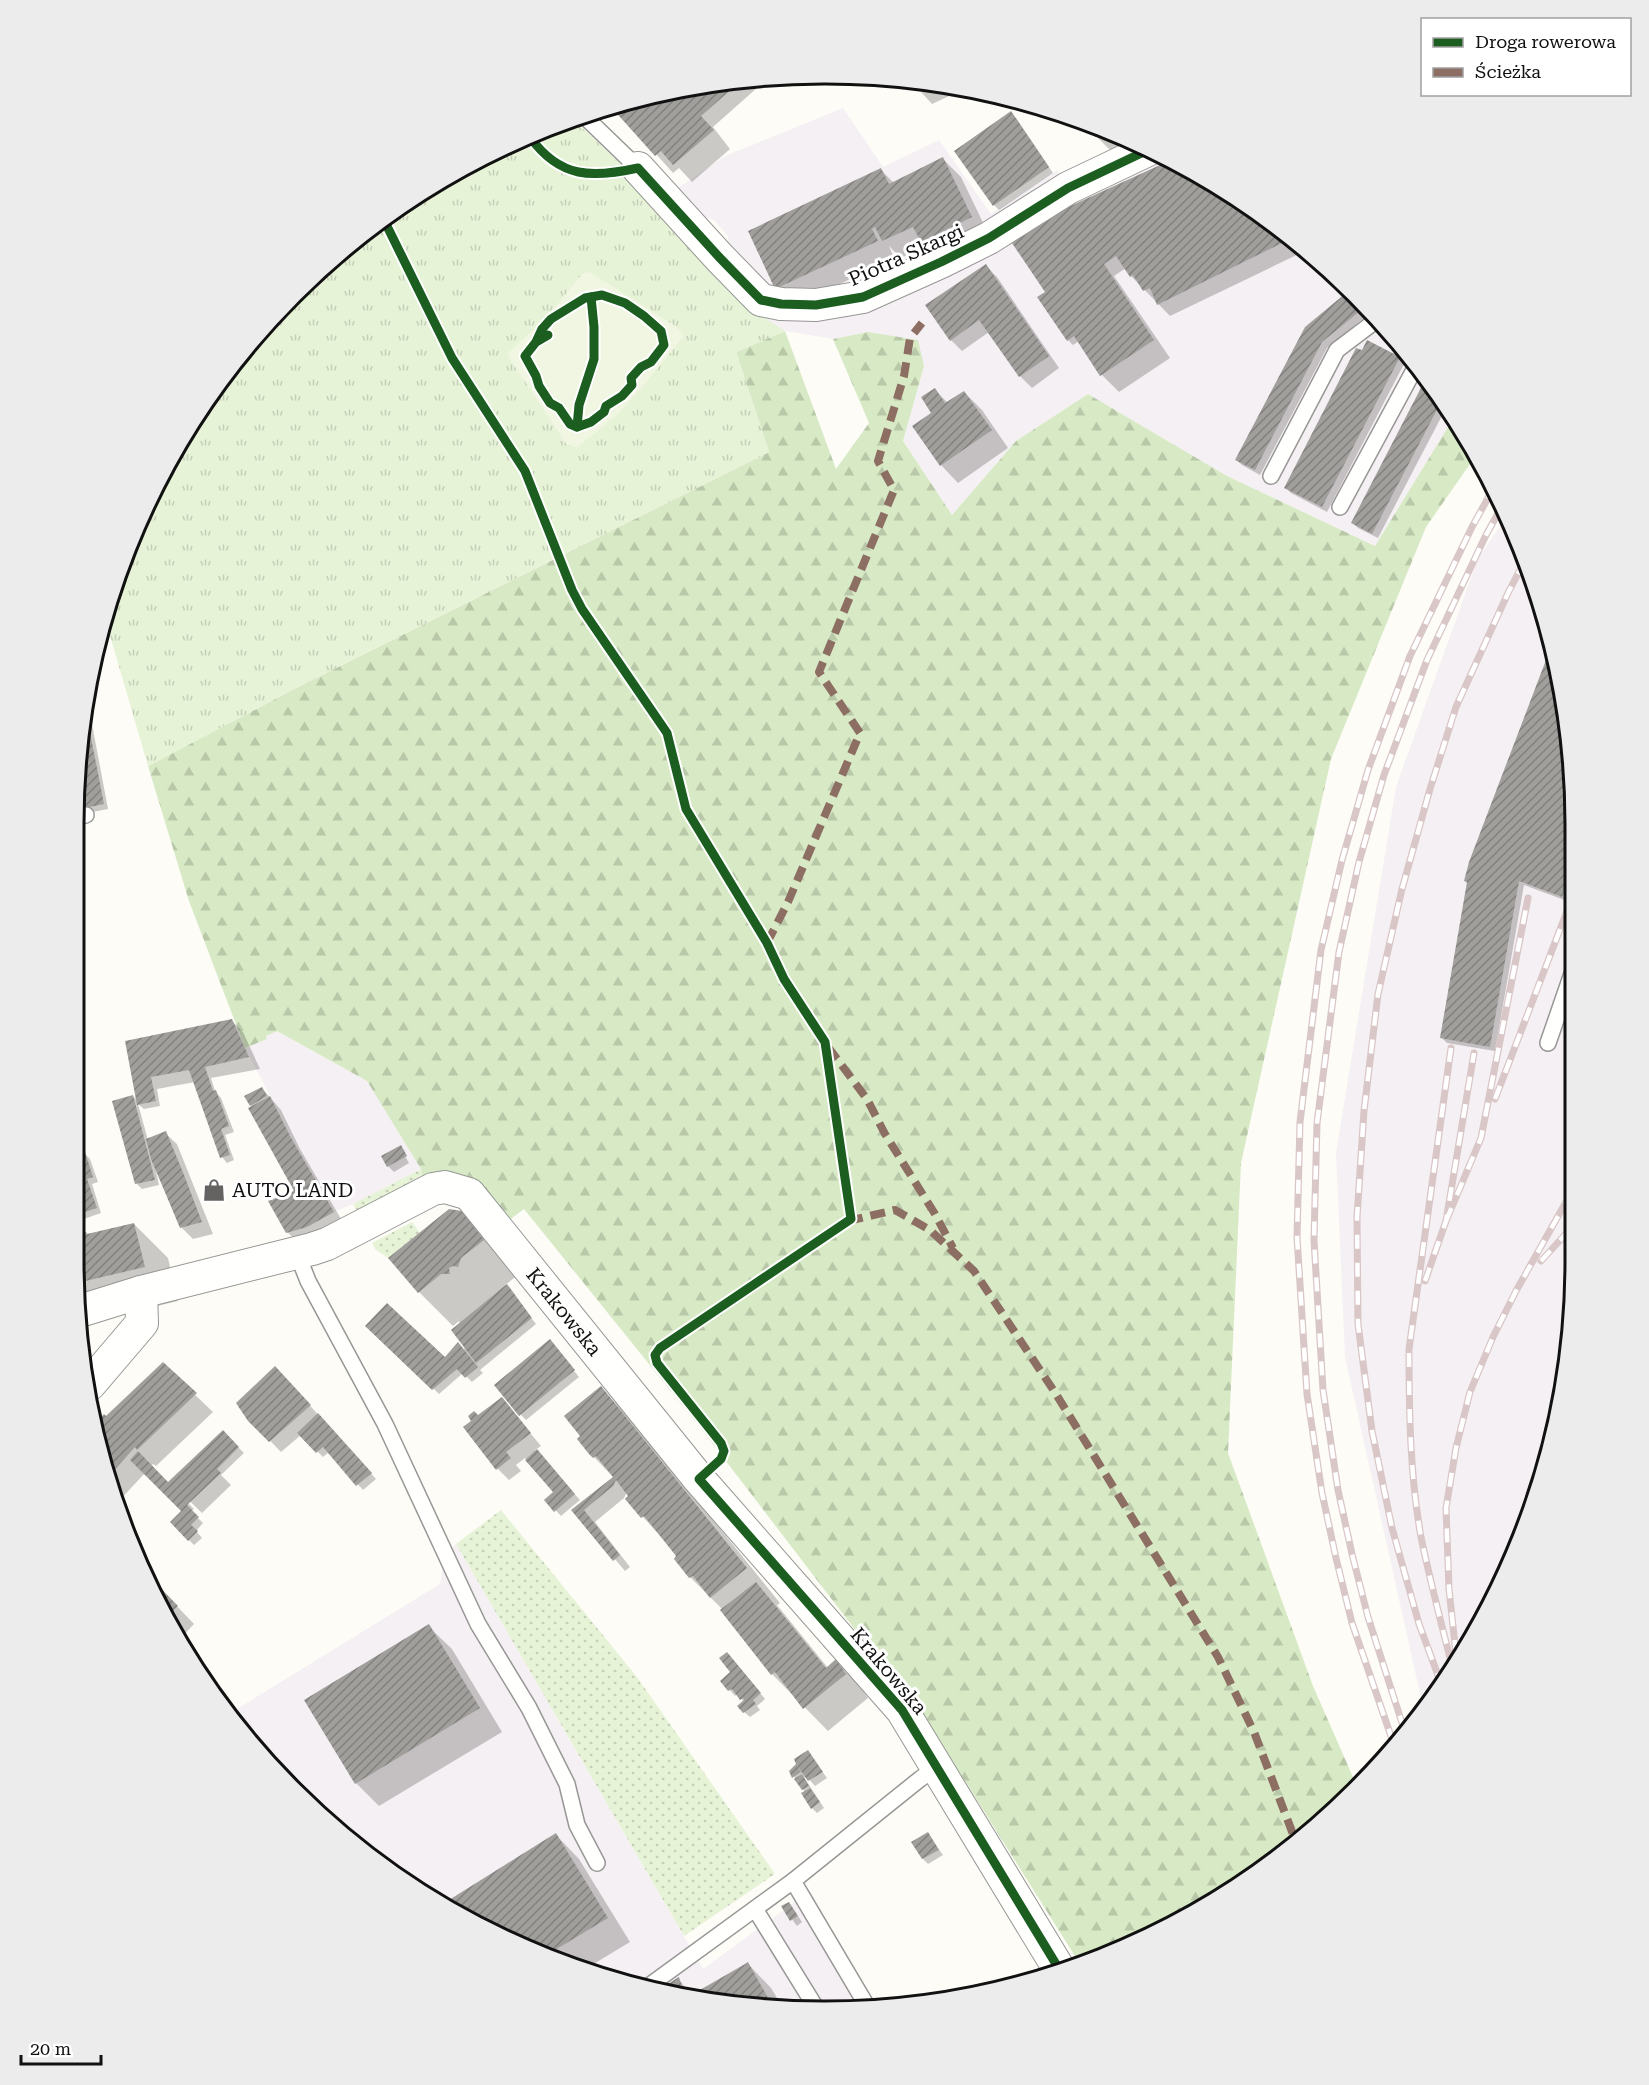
<svg xmlns="http://www.w3.org/2000/svg" width="1649" height="2085" font-family="'Roboto Serif',serif">
<style>
.industrial{fill:#f5f0f3}
.grass{fill:url(#grass-dots)}
.forest{fill:url(#forest-firs)}
.park{fill:url(#park-tufts)}
.pitch{fill:#f0f6e1}
.shadow{fill:#0003}
.building{fill:url(#building-hatch)}
.lines{fill:none;stroke-linecap:round;stroke-linejoin:round}
.lane-casing{stroke:#979795;stroke-width:18}
.street-casing{stroke:#979795;stroke-width:34}
.lane{stroke:#fffffe;stroke-width:15}
.street{stroke:#fffffe;stroke-width:32}
.rail-casing{stroke:#d9c6c7;stroke-width:7}
.rail{stroke:#fff;stroke-width:4.5;stroke-dasharray:14;stroke-linecap:butt}
.quiet{stroke:#8d6e63;stroke-width:8;stroke-dasharray:15 8;stroke-linecap:butt}
.cycleway-casing{stroke:#fff;stroke-width:13}
.cycleway{stroke:#1b5e20;stroke-width:9}
.labels{text-anchor:middle;dominant-baseline:central;stroke-width:6;stroke-linejoin:round;paint-order:stroke}
.street-label{font-size:20px;fill:#111;stroke:#fff}
.poi-label{font-size:20px;fill:#111;stroke:#fff;text-anchor:start}
.rim{fill:none;stroke:#111;stroke-width:3}
</style>
<defs>
<pattern id="grass-dots" width="8" height="8" patternUnits="userSpaceOnUse" patternTransform="scale(1.5)"><rect width="8" height="8" fill="#e7f3d7"/><path d="M2 2h.1M6 6h.1" fill="none" stroke="#c5cfb8" stroke-width="1.8" stroke-linecap="round"/></pattern>
<pattern id="forest-firs" width="22" height="20" patternUnits="userSpaceOnUse" patternTransform="scale(1.5)"><rect width="22" height="20" fill="#d8eac5"/><path d="M5 1l3.5 6h-7zM16 11l3.5 6h-7z" fill="#b8c8a8"/></pattern>
<pattern id="park-tufts" width="24" height="20" patternUnits="userSpaceOnUse" patternTransform="scale(1.5)"><rect width="24" height="20" fill="#e7f3d7"/><path d="M3 7l-1-3M5 7V3M7 7l1-3M15 17l-1-3M17 17v-4M19 17l1-3" fill="none" stroke="#c5cfb8"/></pattern>
<pattern id="building-hatch" width="6" height="6" patternUnits="userSpaceOnUse" patternTransform="scale(1.5)"><rect width="6" height="6" fill="#a19f9c"/><path d="M-1 1l2-2M0 6l6-6M5 7l2-2" fill="none" stroke="#82807e"/></pattern>
</defs>
<rect width="100%" height="100%" fill="#fdfcf7"/>
<g class="industrial">
<polygon points="843,108 883,167 939,140 991,214 1057,170 1072,197 1163,155 1281,228 1389,329 1453,419 1375,546 1227,476 1088,394 1016,441 952,515 903,441 924,366 868,332 833,339 785,331 747,307 729,248 728,236 714,220 701,216 678,188 725,156"/>
<polygon points="1506,518 1536,583 1574,775 1575,1261 1561,1407 1518,1548 1449,1678 1423,1707 1345,1357 1336,1153 1396,787 1478,558"/>
<polygon points="277,1031 367,1081 421,1169 353,1204 334,1212 276,1112 278,1111 245,1048 267,1039 266,1036"/>
<polygon points="456,1544 703,1969 810,1891 874,2005 825,2011 630,1986 449,1911 294,1792 232,1712 440,1584 445,1553"/>
</g>
<g class="grass">
<polygon points="421,1169 423,1180 359,1214 353,1204"/>
<polygon points="412,1222 420,1233 388,1258 375,1249 372,1243"/>
<polygon points="501,1510 637,1677 775,1874 684,1936 456,1544"/>
</g>
<polygon class="forest" points="785,331 836,469 869,423 833,339 868,332 918,340 924,366 903,441 952,515 1016,441 1088,394 1227,476 1375,546 1453,419 1477,454 1426,527 1331,759 1241,1163 1228,1453 1313,1686 1356,1784 1320,1825 1200,1911 1078,1961 938,1738 699,1426 524,1209 508,1221 423,1180 421,1169 367,1081 277,1031 266,1036 267,1039 245,1048 189,901 148,766 296,688 769,452 736,352"/>
<polygon class="park" points="572,118 631,174 748,307 785,331 736,352 769,452 296,688 148,766 106,622 113,583 174,449 229,367 330,260 449,174"/>
<polygon class="pitch" points="586,272 591,273 677,327 684,336 643,386 620,412 578,447 567,445 508,356 509,352 548,316 582,274"/>
<g class="shadow">
<polygon points="764,79 766,80 713,127 730,149 692,182 679,168 673,173 613,106 726,80"/>
<polygon points="912,82 962,90 932,104"/>
<polygon points="1016,118 1053,173 999,210 994,205"/>
<polygon points="1092,127 1137,143 1114,154 1096,136"/>
<polygon points="943,159 961,177 989,235 939,259 926,246 901,258 889,246 894,258 794,306 777,288 881,170 894,183"/>
<polygon points="1172,161 1281,228 1305,251 1170,316 1131,276 1126,268 1114,276 1170,358 1119,392 1102,375 1079,341 1073,345 1068,340 1047,292 1104,193"/>
<polygon points="986,266 997,277 1059,368 1032,388 1020,376 989,332 962,351 951,340"/>
<polygon points="1351,300 1365,317 1327,348 1260,475 1242,465 1237,460"/>
<polygon points="1399,358 1404,364 1327,512 1291,493 1286,488"/>
<polygon points="1426,381 1446,408 1378,538 1358,528 1353,523"/>
<polygon points="935,390 948,403 964,392 982,410 1008,448 958,483 941,465 933,413"/>
<polygon points="1550,655 1574,775 1574,883 1567,901 1524,885 1495,1051 1447,1043 1442,1038 1468,884 1465,881 1470,863"/>
<polygon points="89,708 108,809 78,815 75,812 75,776"/>
<polygon points="231,1020 243,1032 260,1069 211,1078 215,1091 221,1098 234,1132 225,1135 234,1160 227,1163 222,1157 195,1082 157,1089 160,1106 144,1109 138,1104 148,1140 165,1133 177,1144 213,1234 193,1239 181,1227 158,1171 156,1171 159,1185 142,1189 136,1183 133,1096 138,1102 126,1042"/>
<polygon points="262,1088 281,1110 300,1149 344,1224 299,1243 287,1232 296,1192 251,1105"/>
<polygon points="74,1145 79,1150 80,1155 85,1154 90,1159 98,1182 92,1184 101,1213 84,1219 85,1223 82,1224 85,1235 134,1224 168,1258 178,1301 82,1324 74,1260"/>
<polygon points="400,1147 405,1151 402,1151 409,1163 394,1172 388,1166"/>
<polygon points="461,1212 496,1247 518,1275 505,1285 536,1324 480,1370 483,1373 472,1382 463,1373 439,1394 431,1386 445,1359 467,1347 459,1321 453,1326 419,1292"/>
<polygon points="555,1347 579,1377 526,1420 521,1415"/>
<polygon points="163,1364 213,1412 156,1466 153,1464 151,1466 194,1509 191,1511 203,1523 196,1531 202,1538 194,1545 172,1523 183,1511 145,1473 118,1502 99,1455 95,1425 104,1416 105,1418"/>
<polygon points="287,1380 376,1479 363,1490 329,1452 323,1457 301,1435 281,1452 250,1420"/>
<polygon points="601,1388 635,1423 780,1603 777,1605 828,1668 836,1661 859,1685 868,1698 828,1731 772,1674 723,1610 690,1577 678,1556 627,1499 630,1496 627,1492 624,1498 595,1522 630,1567 625,1571 573,1510 614,1478 594,1457"/>
<polygon points="502,1399 541,1446 535,1450 580,1500 561,1516 546,1500 555,1492 525,1458 516,1465 521,1471 509,1480 498,1469 478,1417"/>
<polygon points="223,1432 244,1453 221,1475 231,1485 202,1513 170,1482"/>
<polygon points="151,1579 194,1624 178,1641 174,1636"/>
<polygon points="428,1626 452,1649 502,1732 379,1806 356,1783"/>
<polygon points="732,1659 765,1699 757,1706 760,1710 750,1717 744,1712 744,1702 737,1694 735,1696 722,1681 732,1672"/>
<polygon points="808,1752 827,1778 815,1786 807,1777 804,1777 824,1808 817,1813 812,1808 805,1792 791,1772"/>
<polygon points="928,1834 943,1855 928,1864 923,1859"/>
<polygon points="556,1835 579,1859 630,1942 587,1968 449,1911"/>
<polygon points="789,1903 802,1922 797,1926 783,1907"/>
<polygon points="748,1964 771,1988 782,2006 696,1995"/>
<polygon points="678,1979 683,1984 686,1993 661,1990"/>
</g>
<g class="building">
<polygon points="743,79 701,116 714,130 673,165 661,151 655,156 611,107 726,80"/>
<polygon points="1011,111 1049,167 993,206 954,151"/>
<polygon points="1090,126 1092,127 1106,132 1095,137"/>
<polygon points="943,157 972,217 921,242 913,227 882,241 875,227 872,229 878,241 775,289 748,231 881,168 889,184"/>
<polygon points="1171,160 1281,228 1292,238 1157,305 1150,288 1143,291 1133,275 1130,277 1116,256 1104,264 1154,340 1100,376 1074,336 1067,341 1037,297 1045,292 1012,243 1066,208"/>
<polygon points="986,264 1049,356 1019,377 979,320 950,341 925,305"/>
<polygon points="1346,293 1360,311 1322,342 1255,470 1235,460 1305,327"/>
<polygon points="1367,340 1400,357 1322,507 1284,488 1356,348 1362,350"/>
<polygon points="1425,380 1441,402 1372,534 1351,523"/>
<polygon points="935,388 945,403 964,391 992,430 940,466 912,426 931,413 921,397"/>
<polygon points="1549,652 1574,775 1574,865 1562,897 1519,881 1490,1047 1440,1038 1467,882 1464,881 1469,862"/>
<polygon points="87,717 104,804 75,810 75,776"/>
<polygon points="232,1019 249,1057 205,1067 213,1091 216,1090 229,1126 221,1129 230,1155 220,1158 189,1070 151,1077 156,1101 137,1105 125,1041"/>
<polygon points="262,1087 267,1096 250,1106 244,1096"/>
<polygon points="133,1095 155,1180 135,1184 112,1101"/>
<polygon points="270,1096 290,1136 334,1212 307,1227 286,1233 268,1201 294,1191 248,1108"/>
<polygon points="166,1131 184,1175 202,1222 180,1228 151,1159 146,1139"/>
<polygon points="75,1145 77,1155 85,1152 93,1177 87,1179 97,1208 79,1214 76,1208 74,1209"/>
<polygon points="401,1145 407,1156 387,1167 381,1156"/>
<polygon points="449,1209 462,1211 484,1240 461,1258 458,1267 453,1266 449,1268 450,1274 441,1274 418,1293 388,1258"/>
<polygon points="74,1210 82,1232 86,1232 87,1234 134,1223 145,1267 77,1283 74,1260"/>
<polygon points="507,1284 532,1318 476,1363 451,1330"/>
<polygon points="387,1303 445,1357 458,1342 478,1367 465,1378 457,1369 432,1390 365,1326"/>
<polygon points="550,1339 575,1370 519,1416 494,1385"/>
<polygon points="163,1362 197,1393 137,1450 135,1447 108,1477 99,1455 95,1423 104,1414 106,1416"/>
<polygon points="275,1366 311,1405 269,1442 248,1421 236,1403"/>
<polygon points="601,1386 747,1568 710,1598 693,1576 689,1578 674,1559 676,1556 661,1537 644,1516 641,1518 625,1499 628,1496 616,1480 613,1486 584,1510 620,1555 613,1561 571,1510 613,1477 596,1456 593,1458 589,1454 577,1439 580,1436 564,1416"/>
<polygon points="502,1397 531,1433 506,1452 511,1458 496,1470 463,1427 471,1421 468,1416 474,1411 478,1415"/>
<polygon points="318,1413 372,1473 356,1486 323,1447 316,1453 297,1433"/>
<polygon points="223,1430 239,1447 217,1469 221,1473 187,1505 199,1517 191,1525 198,1531 188,1541 170,1522 181,1511 130,1460 138,1451 168,1482"/>
<polygon points="537,1449 575,1494 554,1512 544,1500 553,1492 525,1460"/>
<polygon points="149,1576 178,1606 166,1617 158,1597"/>
<polygon points="756,1582 826,1668 836,1659 846,1674 803,1709 775,1672 771,1675 720,1610"/>
<polygon points="429,1624 480,1708 355,1784 304,1700"/>
<polygon points="727,1652 761,1693 753,1700 756,1704 743,1713 737,1706 744,1700 743,1698 740,1700 732,1689 728,1691 720,1681 730,1672 719,1658"/>
<polygon points="808,1750 823,1772 808,1781 796,1764 801,1772 792,1778 789,1771 796,1764 794,1759"/>
<polygon points="802,1774 809,1786 802,1790 794,1779"/>
<polygon points="810,1788 820,1802 811,1809 801,1793"/>
<polygon points="928,1832 939,1850 922,1859 911,1842"/>
<polygon points="556,1833 608,1918 550,1953 449,1911 441,1905"/>
<polygon points="789,1902 798,1916 790,1921 781,1906"/>
<polygon points="748,1962 772,2005 693,1994 745,1964"/>
<polygon points="679,1977 683,1990 679,1992 658,1990"/>
</g>
<g class="lines">
<g class="lane-casing">
<g id="lane">
<polyline points="582,114 638,168"/>
<polyline points="1271,476 1337,350 1378,319"/>
<polyline points="1340,507 1414,370 1414,365"/>
<polyline points="75,817 86,815"/>
<polyline points="1548,1043 1575,965"/>
<polyline points="297,1253 308,1281 385,1424 478,1624 529,1708 567,1784 577,1825 597,1863"/>
<polyline points="793,1881 867,2006"/>
<polyline points="755,1909 818,2011"/>
<polyline points="646,1988 793,1881 920,1779 937,1767"/>
</g>
</g>
<g class="street-casing">
<g id="street">
<polyline points="638,168 719,257 761,300 781,304 816,305 863,297 941,262 989,238 1068,188 1150,149"/>
<path id="s1" d="M80,1311l61,-19 171,-43 15,-5 106,-55 12,-2 24,7 230,285 203,231 157,259"/>
<polyline points="90,1384 142,1323 141,1292"/>
</g>
</g>
<use href="#lane" class="lane"/>
<use href="#street" class="street"/>
<g class="rail-casing">
<g id="rail">
<path d="M1451,1048l-42,301c0,62 1,127 12,188 9,44 21,89 32,133"/>
<polyline points="1495,1099 1574,893"/>
<polyline points="1446,1221 1481,1138 1528,898"/>
<polyline points="1541,1261 1575,1224"/>
<polyline points="1425,1281 1446,1221 1474,1053"/>
<polyline points="1456,1654 1449,1589 1446,1508 1456,1448 1470,1392 1493,1337 1516,1291 1575,1186"/>
<polyline points="1442,1686 1419,1624 1392,1528 1372,1431 1358,1324 1357,1217 1364,1111 1378,994 1402,889 1430,789 1456,707 1508,593 1525,560"/>
<polyline points="1404,1729 1368,1617 1352,1554 1338,1490 1323,1390 1314,1240 1317,1123 1339,952 1359,862 1384,775 1427,660 1486,535 1501,508"/>
<polyline points="1393,1742 1352,1623 1336,1558 1322,1493 1307,1394 1297,1237 1300,1122 1321,950 1342,860 1368,770 1410,656 1472,527 1493,489"/>
</g>
</g>
<use href="#rail" class="rail"/>
<g class="quiet">
<polyline points="767,943 788,902 860,733 819,672 894,490 878,461 904,376 910,338 922,323"/>
<polyline points="828,1047 867,1099 885,1134 935,1214 953,1248"/>
<polyline points="848,1221 895,1210 930,1230 974,1271 1056,1394 1218,1657 1254,1732 1296,1842"/>
</g>
<g class="cycleway-casing">
<g id="cycleway">
<path d="M530,137c30,42 63,41 108,31l81,89 42,43 20,4 35,1 47,-8 78,-35 48,-24 79,-50 82,-39"/>
<polyline points="384,220 452,358 525,471 572,590 582,609 667,733 686,809 767,943 784,979 825,1042 851,1219 660,1348 655,1355 657,1363 721,1443 724,1451 721,1459 699,1479 902,1710 1059,1969"/>
<polyline points="536,342 525,356 536,376 539,386 550,403 559,408 570,424 577,427 591,422 604,412 606,406 622,396 632,385 631,378 641,367 651,362 664,345 661,331 644,316 625,303 602,295 585,298 551,319 542,329 536,342 548,335"/>
<polyline points="577,427 579,405 594,359 594,327 591,297"/>
</g>
</g>
<use href="#cycleway" class="cycleway"/>
</g>
<defs>
<g id="shop-bare" transform="scale(1.8)"><path d="M-5-2.5h2.3a2.7 3.5 0 0 1 5.4 0H5L5.5 6h-11ZM-1.5-2.5h3a1.5 2.3 0 0 0-3 0Z" fill="#646362" stroke="#fff" stroke-width="2.5" paint-order="stroke"/></g>
</defs>
<g fill-rule="evenodd">
<use href="#shop-bare" x="214" y="1190"/>
</g>
<g class="labels">
<g class="street-label">
<text transform="translate(906 255) rotate(-24)">Piotra Skargi</text>
<text stroke="none"><textPath href="#s1" startOffset="564">Krakowska</textPath></text>
<text transform="translate(889 1671) rotate(50)">Krakowska</text>
</g>
<g class="poi-label">
<text x="232" y="1190">AUTO LAND</text>
</g>
</g>
<path d="M0 0H1649V2085H0ZM824 84H825A740 740 0 0 1 1565 824V1261A740 740 0 0 1 825 2001H824A740 740 0 0 1 84 1261V824A740 740 0 0 1 824 84Z" fill="#ececec" fill-rule="evenodd"/>
<path class="rim" d="M824 84H825A740 740 0 0 1 1565 824V1261A740 740 0 0 1 825 2001H824A740 740 0 0 1 84 1261V824A740 740 0 0 1 824 84Z"/>
<rect x="1421" y="18" width="210" height="78" fill="#ffffff" stroke="#a0a0a0" stroke-width="1.5"/>
<rect x="1433" y="38" width="30" height="9" fill="#1b5e20" stroke="#a0a0a0" stroke-width="1.5"/>
<text x="1475" y="48" font-size="18" fill="#111111">Droga rowerowa</text>
<rect x="1433" y="68" width="30" height="9" fill="#8d6e63" stroke="#a0a0a0" stroke-width="1.5"/>
<text x="1475" y="78" font-size="18" fill="#111111">Ścieżka</text>
<path d="M21 2055v9h80v-9" fill="none" stroke="#111111" stroke-width="3"/>
<text x="30" y="2055" font-size="18" fill="#111111" stroke="#ffffff" stroke-width="4.5" paint-order="stroke">20 m</text>
</svg>
